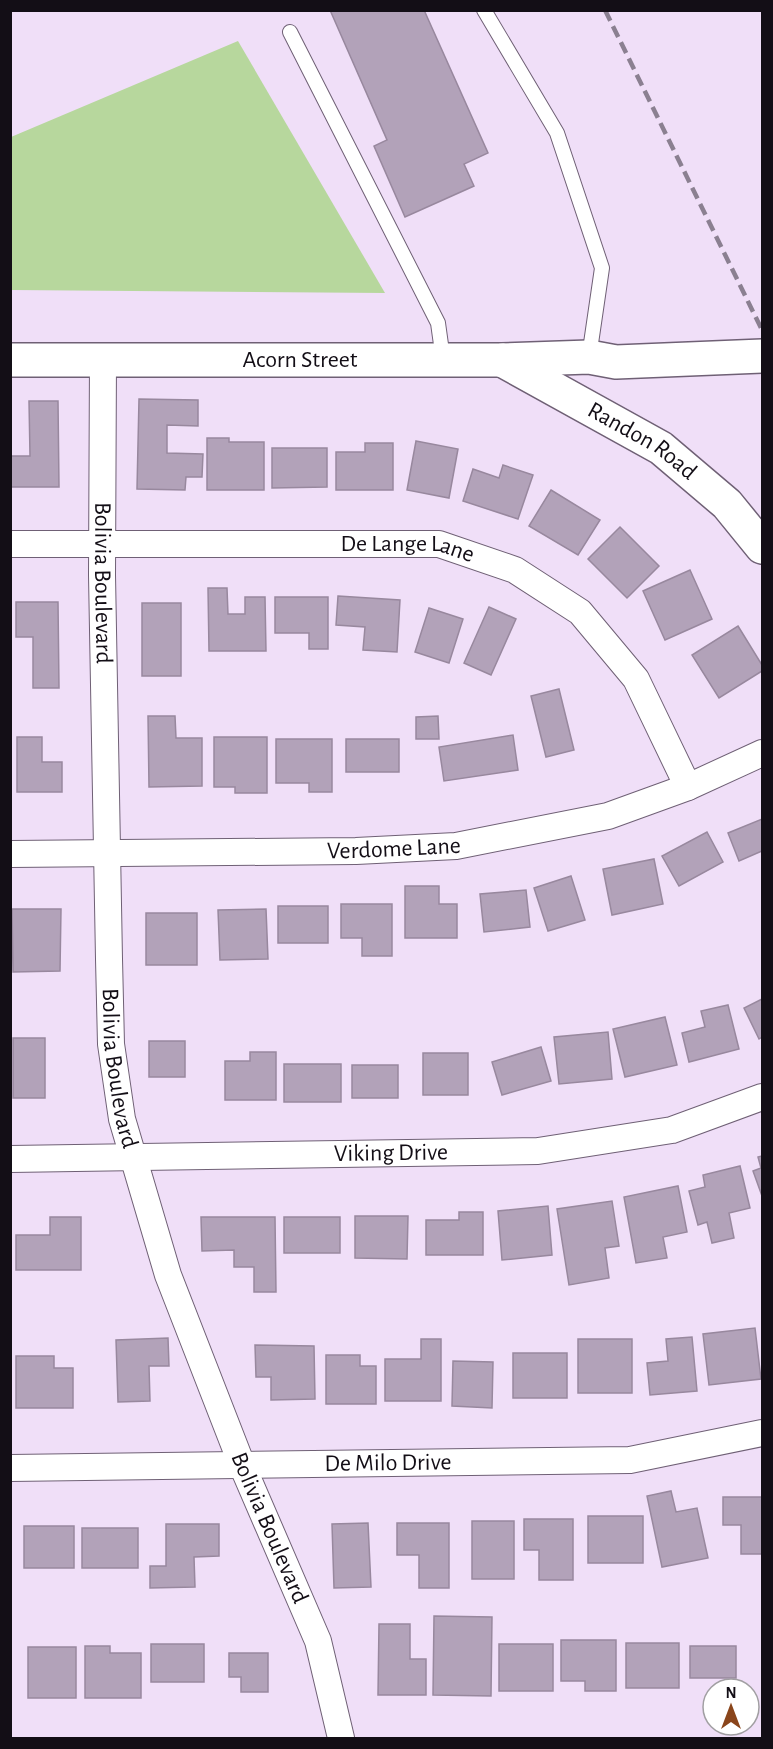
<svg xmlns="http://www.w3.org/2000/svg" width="773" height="1749" font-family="'Alegreya Sans',sans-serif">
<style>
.green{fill:#b7d79d}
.building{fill:#b2a2b9;stroke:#98889e;stroke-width:1.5}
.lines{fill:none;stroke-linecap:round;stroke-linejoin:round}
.lane-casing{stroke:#6f6075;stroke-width:16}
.street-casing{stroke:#6f6075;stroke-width:28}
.secondary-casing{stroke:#6f6075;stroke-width:36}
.lane{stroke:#fff;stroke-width:14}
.street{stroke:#fff;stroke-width:26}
.secondary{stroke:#fff;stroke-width:33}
.rail{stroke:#8b8091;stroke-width:4.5;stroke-dasharray:12 6;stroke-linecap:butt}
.labels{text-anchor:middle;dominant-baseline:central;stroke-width:6;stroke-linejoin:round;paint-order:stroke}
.street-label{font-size:24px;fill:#130e16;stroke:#fff}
</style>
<rect width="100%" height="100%" fill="#f0dff8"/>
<polygon class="green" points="238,41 385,293 11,290 11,137"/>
<g class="building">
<polygon points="330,10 424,10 488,153 464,164 474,186 405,217 374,146 387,140"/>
<polygon points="139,399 198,400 198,426 167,425 167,453 203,454 202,477 186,477 185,490 137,489"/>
<polygon points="29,401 58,401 59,487 10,487 10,456 30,456"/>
<polygon points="207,438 229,438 229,442 264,442 264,490 207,490"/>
<polygon points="416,441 458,449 449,498 407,490"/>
<polygon points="365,443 393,443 393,490 336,490 336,452 365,452"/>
<polygon points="272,448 327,448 327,487 272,488"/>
<polygon points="503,465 533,475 518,519 463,501 473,469 499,478"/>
<polygon points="551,490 600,520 578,555 529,526"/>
<polygon points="620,527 659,566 627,598 588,559"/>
<polygon points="690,570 712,619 665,640 643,591"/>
<polygon points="208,588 227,588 228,614 245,614 245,597 265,597 266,651 209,651"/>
<polygon points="338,596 400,600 397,652 363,650 365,627 336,625"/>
<polygon points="275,597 328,597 328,649 309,649 309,633 275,633"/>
<polygon points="16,602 58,602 59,688 33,688 33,637 16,637"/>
<rect x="142" y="603" width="39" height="73"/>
<polygon points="489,607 516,619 491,675 464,663"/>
<polygon points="429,608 463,619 449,663 415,652"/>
<polygon points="738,626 762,665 762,671 719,698 692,655"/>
<polygon points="559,689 574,750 546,757 531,696"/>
<polygon points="148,716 175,716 176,738 202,738 202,786 149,787"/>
<polygon points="438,716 439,739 416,739 416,717"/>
<polygon points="513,735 518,770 444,781 439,747"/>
<polygon points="17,737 42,737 42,762 62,762 62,792 17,792"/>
<polygon points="214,737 267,737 267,793 235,793 235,787 214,787"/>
<polygon points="276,739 332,739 332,792 309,792 309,783 276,783"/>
<rect x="346" y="739" width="53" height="33"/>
<polygon points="762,819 762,851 739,861 728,833"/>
<polygon points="707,832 723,862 679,886 662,856"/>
<polygon points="654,859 663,904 612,915 603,869"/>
<polygon points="571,876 585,920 548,931 534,888"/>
<polygon points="405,886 439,886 439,904 457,904 457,938 405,938"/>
<polygon points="526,890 530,927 484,932 480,894"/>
<polygon points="341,904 392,904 392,956 362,956 362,938 341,938"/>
<rect x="278" y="906" width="50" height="37"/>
<polygon points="12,909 61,909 60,971 13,972"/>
<polygon points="266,909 268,959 220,960 218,910"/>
<rect x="146" y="913" width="51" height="52"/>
<polygon points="762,999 762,1037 759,1039 744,1008"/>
<polygon points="728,1005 739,1049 689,1062 682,1033 705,1027 701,1011"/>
<polygon points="665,1017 677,1065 625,1077 613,1029"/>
<polygon points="608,1032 612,1079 559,1084 554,1037"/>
<rect x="13" y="1038" width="32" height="60"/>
<rect x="149" y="1041" width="36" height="36"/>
<polygon points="541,1047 551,1081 502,1095 492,1062"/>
<polygon points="250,1052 276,1052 276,1100 225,1100 225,1061 250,1061"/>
<rect x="423" y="1053" width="45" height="42"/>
<rect x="284" y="1064" width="57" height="38"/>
<rect x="352" y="1065" width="46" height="33"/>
<polygon points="762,1156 762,1196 753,1171 761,1168 758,1157"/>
<polygon points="740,1166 750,1208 729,1213 734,1238 712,1243 707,1222 698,1225 689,1191 705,1187 703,1175"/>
<polygon points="678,1186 687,1232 663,1237 667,1258 636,1263 624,1197"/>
<polygon points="612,1201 619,1246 605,1248 609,1278 569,1285 557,1209"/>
<polygon points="548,1206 552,1255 502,1260 498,1211"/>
<polygon points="459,1212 483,1212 483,1255 426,1255 426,1220 459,1220"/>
<polygon points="355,1216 408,1216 407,1259 355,1258"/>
<polygon points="50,1217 81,1217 81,1270 16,1270 16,1235 50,1235"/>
<polygon points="201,1217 275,1217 276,1292 254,1292 254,1267 234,1267 234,1250 202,1251"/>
<rect x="284" y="1217" width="56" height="36"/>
<polygon points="755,1328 761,1379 709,1385 703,1334"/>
<polygon points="692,1337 697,1391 650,1395 647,1363 668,1361 666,1339"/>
<polygon points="168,1338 169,1366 149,1366 150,1401 118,1402 116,1340"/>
<polygon points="421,1339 441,1339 441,1401 385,1401 385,1359 421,1359"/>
<rect x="578" y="1339" width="54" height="54"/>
<polygon points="255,1345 314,1346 315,1399 271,1400 271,1377 256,1377"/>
<rect x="513" y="1353" width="54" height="45"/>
<polygon points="326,1355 360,1355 360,1366 376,1366 376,1404 326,1404"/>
<polygon points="16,1356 54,1356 54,1368 73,1368 73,1408 16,1408"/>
<polygon points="453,1361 493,1362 492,1408 452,1406"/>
<polygon points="671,1491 676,1512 697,1508 708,1558 662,1567 647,1496"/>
<polygon points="723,1497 762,1497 762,1554 741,1554 741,1525 723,1525"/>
<rect x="588" y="1516" width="55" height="47"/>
<polygon points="524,1519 573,1519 573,1580 539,1580 539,1550 524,1550"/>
<rect x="472" y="1521" width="42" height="58"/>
<polygon points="368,1523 371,1587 334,1588 332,1524"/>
<polygon points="397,1523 449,1523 449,1588 419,1588 419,1555 397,1555"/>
<polygon points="166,1524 219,1524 219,1556 194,1557 195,1587 150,1588 150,1566 166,1566"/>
<rect x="24" y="1526" width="50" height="42"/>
<rect x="82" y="1528" width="56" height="40"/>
<polygon points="434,1616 492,1617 491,1696 433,1695"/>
<polygon points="379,1624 410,1624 410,1659 426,1659 426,1695 378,1695"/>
<polygon points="561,1640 616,1640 616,1691 585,1691 585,1681 561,1681"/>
<rect x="626" y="1643" width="53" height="45"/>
<rect x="151" y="1644" width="53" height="38"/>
<rect x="499" y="1644" width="54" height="47"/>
<polygon points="85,1646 110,1646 110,1653 141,1653 141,1698 85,1698"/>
<rect x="690" y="1646" width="46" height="32"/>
<rect x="28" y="1647" width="48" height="51"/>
<polygon points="229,1653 268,1653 268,1692 241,1692 241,1677 229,1677"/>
</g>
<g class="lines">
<g class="lane-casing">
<g id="lane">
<polyline points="484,10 557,133 602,268 589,357"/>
<polyline points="290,32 438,323 443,359"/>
</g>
</g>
<g class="street-casing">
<g id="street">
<path id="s1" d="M103,359l-1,216 7,384 2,85 11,75 46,156 74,190 76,176 23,97"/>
<path id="s2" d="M10,544h429l76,26 65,42 56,67 52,108"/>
<path id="s3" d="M10,854l346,-3 100,-5 152,-30 80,-29 74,-34"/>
<path id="s4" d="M10,1159l528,-8 134,-21 90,-33"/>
<path id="s5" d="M10,1468l620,-8 132,-27"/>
</g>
</g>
<g class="secondary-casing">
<g id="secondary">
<path id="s6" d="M10,360h492l87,-3 27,5 146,-6"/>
<path id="s7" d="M502,360l159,88 66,56 35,43"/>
</g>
</g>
<use href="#lane" class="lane"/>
<use href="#street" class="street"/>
<use href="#secondary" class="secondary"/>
<polyline class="rail" points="605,10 762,330"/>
</g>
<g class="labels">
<g class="street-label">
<text stroke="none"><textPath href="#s6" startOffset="290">Acorn Street</textPath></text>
<text stroke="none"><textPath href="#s7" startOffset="162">Randon Road</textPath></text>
<text stroke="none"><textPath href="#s2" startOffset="398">De Lange Lane</textPath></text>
<text stroke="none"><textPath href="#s1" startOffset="224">Bolivia Boulevard</textPath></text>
<text stroke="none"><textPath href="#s3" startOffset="384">Verdome Lane</textPath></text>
<text stroke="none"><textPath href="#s1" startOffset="710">Bolivia Boulevard</textPath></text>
<text stroke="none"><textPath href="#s4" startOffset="381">Viking Drive</textPath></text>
<text stroke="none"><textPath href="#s5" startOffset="378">De Milo Drive</textPath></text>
<text stroke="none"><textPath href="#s1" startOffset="1196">Bolivia Boulevard</textPath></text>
</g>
</g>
<rect width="773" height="1749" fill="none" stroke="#130e16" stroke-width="24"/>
<g transform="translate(731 1707)"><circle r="28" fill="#ffffff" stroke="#a19fa2" stroke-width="1.5"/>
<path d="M0-4.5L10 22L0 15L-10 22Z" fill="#8a451b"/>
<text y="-9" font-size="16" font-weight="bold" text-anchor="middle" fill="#130e16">N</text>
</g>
</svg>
